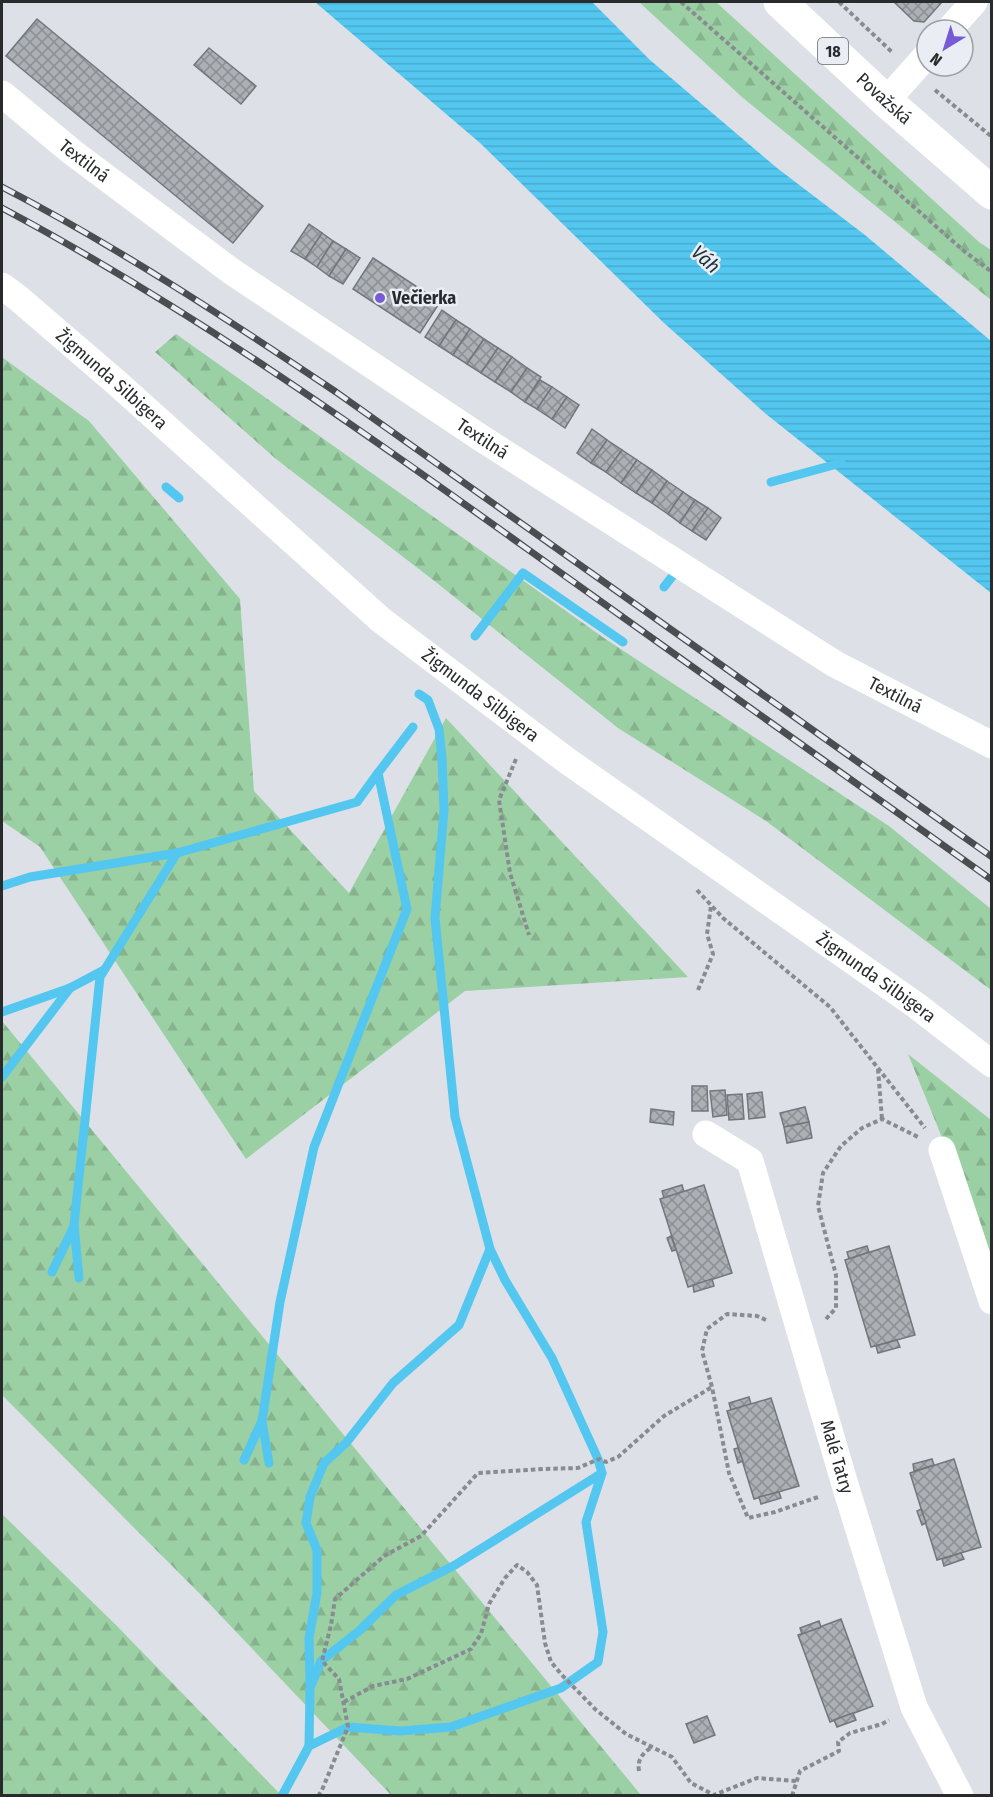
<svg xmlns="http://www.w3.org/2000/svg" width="993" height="1797" font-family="'Fira Sans Condensed',sans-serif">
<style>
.forest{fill:url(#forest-firs)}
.water{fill:url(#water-rules)}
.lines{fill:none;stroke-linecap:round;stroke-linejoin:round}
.stream{stroke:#53c7f0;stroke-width:9}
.building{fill:url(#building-cross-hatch);stroke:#73777c;stroke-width:1.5}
.path{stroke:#888b8f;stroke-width:4;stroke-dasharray:4.5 3;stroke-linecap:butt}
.minor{stroke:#fff;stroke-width:27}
.primary{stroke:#fff;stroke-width:33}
.rail-casing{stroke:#4b4d50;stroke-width:7}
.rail{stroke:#eaeef4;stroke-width:4.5;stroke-dasharray:14;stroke-linecap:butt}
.poi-dot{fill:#765bd5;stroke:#eaeef4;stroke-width:2}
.labels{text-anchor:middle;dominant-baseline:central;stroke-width:5;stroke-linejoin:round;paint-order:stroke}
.shield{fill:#eaeef4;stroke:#626568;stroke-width:1.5}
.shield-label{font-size:16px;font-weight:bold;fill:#282a2c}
.street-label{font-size:18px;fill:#282a2c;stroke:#eaeef4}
.poi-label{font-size:18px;font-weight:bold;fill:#282a2c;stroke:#eaeef4;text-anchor:start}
.water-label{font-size:20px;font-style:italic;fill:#1c3038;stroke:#eaeef4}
</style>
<defs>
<pattern id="forest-firs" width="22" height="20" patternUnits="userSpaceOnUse" patternTransform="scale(1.5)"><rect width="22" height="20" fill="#9bd0a4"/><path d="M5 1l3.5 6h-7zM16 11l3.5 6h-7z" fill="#86b38d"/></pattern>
<pattern id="water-rules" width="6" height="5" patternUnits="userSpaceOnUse" patternTransform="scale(1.5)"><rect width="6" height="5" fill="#53c7f0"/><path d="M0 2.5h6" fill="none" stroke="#48abce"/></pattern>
<pattern id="building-cross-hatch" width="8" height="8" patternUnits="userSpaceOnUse" patternTransform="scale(1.5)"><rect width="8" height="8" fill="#abb0b5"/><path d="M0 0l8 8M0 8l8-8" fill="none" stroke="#8b8f93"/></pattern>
</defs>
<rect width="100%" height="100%" fill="#dde1e7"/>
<g class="forest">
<polygon points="639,2 716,2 979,242 991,250 991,300 743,98"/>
<polygon points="176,334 604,638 889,826 991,909 991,990 766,821 618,728 437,583 276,459 155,352"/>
<polygon points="2,357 89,421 240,599 254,791 349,893 446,718 688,977 465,991 246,1159 40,847 2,821"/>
<polygon points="2,1021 641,1795 391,1795 202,1596 2,1395"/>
<polygon points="908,1054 991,1120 991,1258"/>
<polygon points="2,1514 116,1625 281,1795 2,1795"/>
</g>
<polygon class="water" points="315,2 592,2 650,60 777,168 865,235 991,341 991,593 766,414 664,323 480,143"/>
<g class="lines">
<g class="stream">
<polyline points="771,482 841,463"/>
<polyline points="166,487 179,498"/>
<polyline points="664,587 674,574"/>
<polyline points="475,636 523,573 623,642"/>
<polyline points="2,886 30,877 177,853"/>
<polyline points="2,1012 70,988"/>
<polyline points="2,1077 70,988 104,970"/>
<polyline points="52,1272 74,1226"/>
<polyline points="79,1278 74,1225 100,977 177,853 357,802 378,773"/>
<polyline points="244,1460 262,1421"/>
<polyline points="269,1463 262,1421 280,1302 314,1147 407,909 378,773 413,727"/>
<polyline points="310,1683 309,1638 317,1593 317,1550 306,1523 310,1497 324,1463 346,1443 393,1383 459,1325 490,1249"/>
<polyline points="309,1746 310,1688 321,1661 359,1631 396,1595 455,1565 602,1473 598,1459 552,1358 505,1280 490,1249 455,1117 435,918 444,810 442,758 439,729 428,700 419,694"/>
<polyline points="282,1796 309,1746 348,1727 400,1731 451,1727 561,1688 598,1662 603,1632 586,1522 602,1473"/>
</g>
</g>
<g class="building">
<polygon points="894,2 942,2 924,22 914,21"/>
<polygon points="37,19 263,206 233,243 6,56"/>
<polygon points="209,48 256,86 241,104 194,65"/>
<polygon points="309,224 322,233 305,259 291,251"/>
<polygon points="322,233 333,241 317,267 305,259"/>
<polygon points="333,241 346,249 329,276 317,267"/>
<polygon points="346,249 360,258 343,284 329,276"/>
<polygon points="373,258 440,302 420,333 353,289"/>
<polygon points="442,310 456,320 439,346 425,337"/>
<polygon points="456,320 470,329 453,355 439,346"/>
<polygon points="470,329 484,339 467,364 453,355"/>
<polygon points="484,339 498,348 481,373 467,364"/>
<polygon points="498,348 512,357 495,382 481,373"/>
<polygon points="512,357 527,368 511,392 495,382"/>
<polygon points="527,368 541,377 525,402 511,392"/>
<polygon points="540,380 552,387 537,409 525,402"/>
<polygon points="552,387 567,397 552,419 537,409"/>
<polygon points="567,397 579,405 565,428 552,419"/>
<polygon points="592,429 607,440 591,463 577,453"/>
<polygon points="607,440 622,450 606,472 591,463"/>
<polygon points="622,450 637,460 621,483 606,472"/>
<polygon points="637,460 652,470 636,493 621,483"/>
<polygon points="652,470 667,481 652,503 636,493"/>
<polygon points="667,481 683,492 668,514 652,503"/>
<polygon points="683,492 695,500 680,523 668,514"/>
<polygon points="695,500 708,508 692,531 680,523"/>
<polygon points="708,508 721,518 706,540 692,531"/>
<polygon points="692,1086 707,1086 708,1111 692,1111"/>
<polygon points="725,1090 727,1115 713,1117 710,1091"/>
<polygon points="762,1092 765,1117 749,1119 747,1094"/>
<polygon points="742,1094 744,1119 729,1120 727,1095"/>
<polygon points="805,1107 809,1122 784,1127 780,1113"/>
<polygon points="651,1109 674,1112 673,1125 650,1122"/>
<polygon points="809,1122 812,1138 787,1143 784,1127"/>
<polygon points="682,1185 684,1192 664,1198 662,1191"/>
<polygon points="704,1185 732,1273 688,1287 660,1199"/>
<polygon points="671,1236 676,1250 672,1251 667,1238"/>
<polygon points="867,1246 869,1252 849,1259 847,1252"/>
<polygon points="889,1246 915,1335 871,1347 845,1260"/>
<polygon points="712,1279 714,1286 694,1292 693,1285"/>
<polygon points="897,1340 900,1347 878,1353 876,1346"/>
<polygon points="749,1397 751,1404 731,1410 729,1403"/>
<polygon points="771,1398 799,1486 754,1499 727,1411"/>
<polygon points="738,1448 743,1461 738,1463 734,1449"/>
<polygon points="932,1459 934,1465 914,1471 913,1464"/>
<polygon points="954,1459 981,1547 937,1560 910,1473"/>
<polygon points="779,1492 781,1498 761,1504 759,1497"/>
<polygon points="921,1509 926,1523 922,1525 917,1511"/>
<polygon points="961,1553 964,1559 944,1566 942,1559"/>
<polygon points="841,1619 873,1706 830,1722 798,1635"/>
<polygon points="819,1621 821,1627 802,1634 800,1628"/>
<polygon points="853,1713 856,1720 837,1727 834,1720"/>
<polygon points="707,1716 715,1735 694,1743 686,1724"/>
</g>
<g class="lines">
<g class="path">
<polyline points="681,2 964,251 992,272"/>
<polyline points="839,2 893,53"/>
<polyline points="935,90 992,137"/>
<polyline points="516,759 499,800 510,873 529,935"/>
<polyline points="697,890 723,918 830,1007 925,1128"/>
<polyline points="698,990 713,954 707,934 711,906"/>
<polyline points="878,1069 882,1119"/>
<polyline points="826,1319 836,1308 836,1275 818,1206 823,1173 841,1146 862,1128 882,1119 918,1137"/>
<polyline points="766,1320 757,1316 727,1314 707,1329 702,1351 712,1387 729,1473 748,1518 775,1512 818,1497"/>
<polyline points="344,1702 373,1686 407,1679 471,1649 481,1634 489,1604 505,1578 517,1565 527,1572 537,1585 545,1643 551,1662 561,1674 595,1709 626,1734 672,1757 691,1783 714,1795 757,1778 796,1781"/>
<path d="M639,1771c-2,-12 4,-18 13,-24"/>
<polyline points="318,1796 322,1790 348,1727 339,1679 322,1661 331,1625 335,1599 384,1556 421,1536 478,1473 543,1469 578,1468 599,1459 606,1462 618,1457 664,1416 712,1387"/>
<polyline points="792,1796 800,1771 839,1751 838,1742 850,1733 882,1724 889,1720"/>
</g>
<g class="minor">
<polyline points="949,30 974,2"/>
<path id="s1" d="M2,94l70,58 159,119 250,167 354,226 157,81"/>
<polyline points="886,101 927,55"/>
<path id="s2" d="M2,286l16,12 100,86 263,236 185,140 351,246 75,58"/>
<path id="s3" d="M706,1134l44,27 96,327 68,219 46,89"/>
<polyline points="942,1150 992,1301"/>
</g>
<path class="primary" id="s4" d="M780,2l106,99 106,92"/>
<g class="rail-casing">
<g id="rail">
<path d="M2,187c116,60 225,132 334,205l656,465"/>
<path d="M2,208c184,98 355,219 524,340 155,111 310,221 466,332"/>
</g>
</g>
<use href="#rail" class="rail"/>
</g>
<circle class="poi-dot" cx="380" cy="298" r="6"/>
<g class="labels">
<rect class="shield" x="818" y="38" width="30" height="26" rx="4.5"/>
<g class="shield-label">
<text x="833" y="51">18</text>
</g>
<g class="street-label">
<text stroke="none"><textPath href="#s4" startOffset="142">Považská</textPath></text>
<text stroke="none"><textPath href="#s1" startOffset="106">Textilná</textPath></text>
<text stroke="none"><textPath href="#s2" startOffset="144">Žigmunda Silbigera</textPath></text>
<text stroke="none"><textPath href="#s1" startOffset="592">Textilná</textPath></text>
<text stroke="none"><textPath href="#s2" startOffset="630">Žigmunda Silbigera</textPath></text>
<text stroke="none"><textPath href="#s1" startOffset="1078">Textilná</textPath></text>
<text stroke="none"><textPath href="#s2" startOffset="1116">Žigmunda Silbigera</textPath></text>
<text stroke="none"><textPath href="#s3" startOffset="360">Malé Tatry</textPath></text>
</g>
<g class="poi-label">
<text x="392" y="298">Večierka</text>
</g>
<g class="water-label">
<text transform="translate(706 259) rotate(42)">Váh</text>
</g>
</g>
<rect width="993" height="1797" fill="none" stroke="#282a2c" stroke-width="6"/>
<g transform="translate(945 48) rotate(218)"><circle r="28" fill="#eaeef4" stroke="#9ca0a4" stroke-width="1.5"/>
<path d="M0-4.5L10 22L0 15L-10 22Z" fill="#765bd5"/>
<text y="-9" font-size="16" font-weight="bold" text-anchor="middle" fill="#282a2c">N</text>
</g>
</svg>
